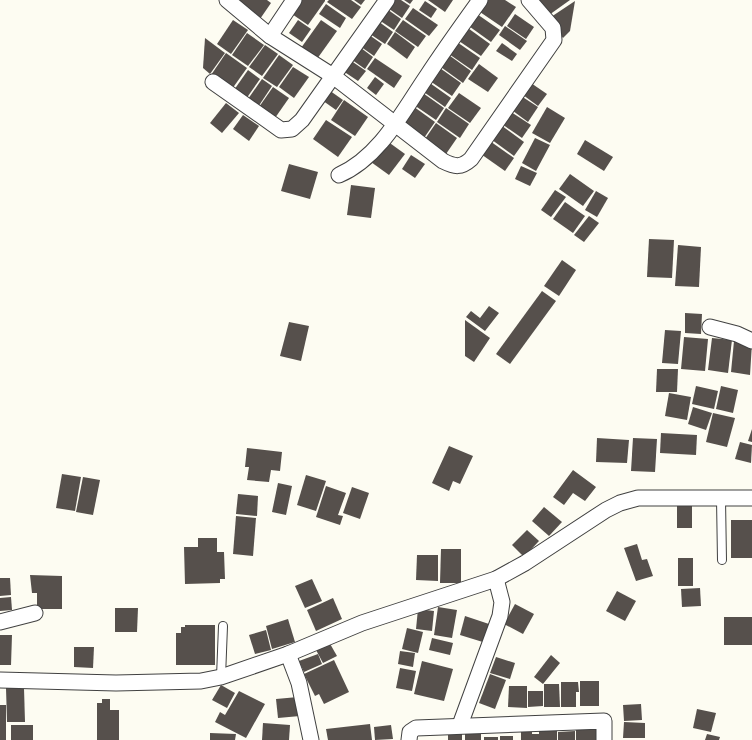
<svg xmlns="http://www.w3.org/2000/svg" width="752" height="740" font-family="'Crimson Pro',serif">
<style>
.building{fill:#56504c}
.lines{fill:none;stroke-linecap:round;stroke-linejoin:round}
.lane-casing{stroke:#414141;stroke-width:10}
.street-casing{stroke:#414141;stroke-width:17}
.lane{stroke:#fff;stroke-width:8}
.street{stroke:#fff;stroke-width:15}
</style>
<rect width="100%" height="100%" fill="#fdfcf2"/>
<g class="building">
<polygon points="233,0 267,0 271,3 260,19"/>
<polygon points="297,0 325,0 325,1 308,25 289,12"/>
<polygon points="329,0 351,0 361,7 352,19 327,2"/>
<polygon points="354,0 365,0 361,5"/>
<polygon points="389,0 401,0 410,6 402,18 385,6"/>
<polygon points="404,0 413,0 410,4"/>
<polygon points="428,0 453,0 445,12"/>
<polygon points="484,0 505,0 516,7 502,27 477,10"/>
<polygon points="538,0 570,0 549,15"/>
<polygon points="425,1 437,9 431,18 419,10"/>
<polygon points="575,1 570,31 563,38 548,19"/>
<polygon points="326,4 346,18 340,28 319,14"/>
<polygon points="384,7 401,19 394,30 376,18"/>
<polygon points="413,8 438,25 429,36 405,19"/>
<polygon points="474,12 500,30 491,42 466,24"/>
<polygon points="515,14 534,27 526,39 507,26"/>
<polygon points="375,19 393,32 385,44 367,32"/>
<polygon points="233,20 248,30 231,54 217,44"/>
<polygon points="298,20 311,29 302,42 289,33"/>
<polygon points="321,20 337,31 317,59 301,48"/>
<polygon points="403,20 426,36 418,47 395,31"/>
<polygon points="465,26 490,44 481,56 456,39"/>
<polygon points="505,26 527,41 520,50 499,35"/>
<polygon points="365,32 382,44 374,56 357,44"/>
<polygon points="395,32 415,47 407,59 387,44"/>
<polygon points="247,33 264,45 248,66 232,55"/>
<polygon points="205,38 225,53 210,74 203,68"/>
<polygon points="454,40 480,58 472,70 446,52"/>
<polygon points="502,43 517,54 512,61 496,51"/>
<polygon points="265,45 278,54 262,76 249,67"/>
<polygon points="357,45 373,57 365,69 348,57"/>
<polygon points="226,53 247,68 232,89 211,75"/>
<polygon points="446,53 471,71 463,83 438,65"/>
<polygon points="279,55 293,65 277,87 263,78"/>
<polygon points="347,58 366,71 358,81 340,69"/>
<polygon points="375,58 402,76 394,88 367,69"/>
<polygon points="479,64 498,78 488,92 468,79"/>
<polygon points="437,66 461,83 452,96 427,79"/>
<polygon points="293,67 309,77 294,98 279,87"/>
<polygon points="248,70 260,79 246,99 234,90"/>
<polygon points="375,77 384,84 376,95 367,88"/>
<polygon points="262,79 272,86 258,107 248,99"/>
<polygon points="427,81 451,98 445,107 421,90"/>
<polygon points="528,81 547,94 538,106 519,92"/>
<polygon points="273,87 289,98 275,118 259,107"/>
<polygon points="326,88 343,100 336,110 319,98"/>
<polygon points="420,91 444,108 436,120 411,103"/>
<polygon points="459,93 481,108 470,123 448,108"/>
<polygon points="518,94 538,107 528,122 509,108"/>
<polygon points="344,100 368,117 355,136 331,120"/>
<polygon points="226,103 239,113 222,133 210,123"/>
<polygon points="410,104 435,122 424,138 398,121"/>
<polygon points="547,107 565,118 550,143 532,133"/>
<polygon points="446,108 469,124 460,138 437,122"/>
<polygon points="508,110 531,125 522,138 499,122"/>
<polygon points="243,115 259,126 249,141 233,129"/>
<polygon points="326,120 352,137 338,157 313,139"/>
<polygon points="436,123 457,138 446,154 425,139"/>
<polygon points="498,123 524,142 514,156 488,137"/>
<polygon points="535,138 550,145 536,171 522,163"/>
<polygon points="487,139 514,158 505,171 478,152"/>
<polygon points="585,140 613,157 604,171 577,154"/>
<polygon points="387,141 405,154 389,175 371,162"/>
<polygon points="411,155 425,164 415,178 402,169"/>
<polygon points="289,164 318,172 310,199 281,191"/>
<polygon points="521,166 537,173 530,186 515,179"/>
<polygon points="570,174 594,191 583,206 559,189"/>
<polygon points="351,185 375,188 371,218 347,215"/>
<polygon points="555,190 566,197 551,217 541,210"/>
<polygon points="596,191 608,198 597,217 585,210"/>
<polygon points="565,202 585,216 573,233 553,219"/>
<polygon points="589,216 599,223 584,242 574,235"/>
<polygon points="649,239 674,240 672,278 647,277"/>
<polygon points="678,245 701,247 699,287 675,286"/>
<polygon points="562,260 576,270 559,296 544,286"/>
<polygon points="542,291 556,301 510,364 496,354"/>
<polygon points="489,306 499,313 485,331 466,317 471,311 480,318"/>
<polygon points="685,313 702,314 701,334 685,333"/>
<polygon points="465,320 490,338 474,362 465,356"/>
<polygon points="289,322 309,326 301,361 280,356"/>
<polygon points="665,330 681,331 678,364 662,363"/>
<polygon points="684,337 708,339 705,371 681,369"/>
<polygon points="712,338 732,340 728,373 708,370"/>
<polygon points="734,341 752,343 750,375 731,372"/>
<polygon points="657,369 678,369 677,392 656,392"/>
<polygon points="696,386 718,391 714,409 692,404"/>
<polygon points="721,386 738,390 733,413 716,409"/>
<polygon points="669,393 691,397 687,420 665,416"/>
<polygon points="693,407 712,413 706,430 688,424"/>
<polygon points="713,413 735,418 727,447 706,442"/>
<polygon points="752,429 752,442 748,441"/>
<polygon points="661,433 697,435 696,455 660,453"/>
<polygon points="597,438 629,440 627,463 596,462"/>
<polygon points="633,438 657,439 655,472 631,471"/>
<polygon points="740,442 752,445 751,463 735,459"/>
<polygon points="449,446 473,456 460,484 453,481 449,491 432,483"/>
<polygon points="247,448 282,452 280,471 271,470 269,482 247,480 249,467 245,467"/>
<polygon points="573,470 596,487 585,501 573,493 564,505 553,497"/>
<polygon points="62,474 81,477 75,511 56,508"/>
<polygon points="306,475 326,481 316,511 297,505"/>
<polygon points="83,477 100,480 93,515 76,512"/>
<polygon points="278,483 292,486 286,515 272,512"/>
<polygon points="326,486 346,493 338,515 343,516 340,525 316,517"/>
<polygon points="352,487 369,493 360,519 343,513"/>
<polygon points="238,494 258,496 257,516 236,514"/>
<rect x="677" y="505" width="15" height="23"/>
<polygon points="544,507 562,522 549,536 532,521"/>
<polygon points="236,516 256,518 253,556 233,554"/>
<rect x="731" y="520" width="21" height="38"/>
<polygon points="527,530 539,541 524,557 512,545"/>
<polygon points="198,538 217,538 217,552 224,552 225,579 220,579 220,583 185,584 184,547 198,547"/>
<polygon points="637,544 642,560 647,559 653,576 636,581 624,548"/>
<polygon points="441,549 461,549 461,583 440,583"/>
<polygon points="417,555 438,555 438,581 416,580"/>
<rect x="678" y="558" width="15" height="28"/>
<polygon points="30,575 62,576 62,609 37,609 37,593 32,593"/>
<polygon points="0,578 10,578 11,595 0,596"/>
<polygon points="312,579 322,601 305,608 295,586"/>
<polygon points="700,588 701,606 682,607 681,589"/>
<polygon points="617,591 636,601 625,621 606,611"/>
<polygon points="11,597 12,610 0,611 0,598"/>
<polygon points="333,598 342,619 316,631 307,610"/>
<polygon points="515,604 534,614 523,634 504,624"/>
<polygon points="438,607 457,610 452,638 434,635"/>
<polygon points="115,608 138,608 137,632 115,632"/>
<polygon points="418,609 434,611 432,631 416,629"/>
<polygon points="465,616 492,625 486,643 460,635"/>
<rect x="724" y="617" width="28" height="28"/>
<polygon points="288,619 295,642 272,649 266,626"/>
<polygon points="185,625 215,625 215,665 176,665 176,633 181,633 181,627 185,627"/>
<polygon points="407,628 423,632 418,653 402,649"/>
<polygon points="266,630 271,650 255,654 249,635"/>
<polygon points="0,635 12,635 11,665 0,665"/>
<polygon points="432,638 453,643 450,655 429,650"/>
<polygon points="329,642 337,656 323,663 316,650"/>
<polygon points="74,647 94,647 93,668 74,667"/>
<polygon points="400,651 415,653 413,667 398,664"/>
<polygon points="318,654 322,664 304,672 299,661"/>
<polygon points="551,655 560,663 543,684 534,677"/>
<polygon points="496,657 515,663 510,679 490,673"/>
<polygon points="334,660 349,692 324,704 319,694 315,696 304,674"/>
<polygon points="422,661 453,669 444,701 414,694"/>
<polygon points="400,668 416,671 412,691 396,688"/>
<polygon points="490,674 506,680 495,709 479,703"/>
<rect x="580" y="681" width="19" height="25"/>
<polygon points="561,682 578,682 579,692 576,692 576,707 561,707"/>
<polygon points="544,684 559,684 560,707 544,707"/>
<polygon points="221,685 235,693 227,708 212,700"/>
<polygon points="509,686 527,686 527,708 508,707"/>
<polygon points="6,688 24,688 25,722 7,722"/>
<polygon points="239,691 265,704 246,738 215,722 220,712 225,715"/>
<polygon points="528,691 543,691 543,706 528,707"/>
<polygon points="298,697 300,716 278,718 276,699"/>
<polygon points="102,699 110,699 110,710 119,710 119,740 97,740 97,703 102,703"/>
<polygon points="641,704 642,720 624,721 623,705"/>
<rect x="0" y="705" width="6" height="35"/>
<polygon points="697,709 716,713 711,732 693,728"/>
<polygon points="624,722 645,723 645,738 623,738"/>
<polygon points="263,723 290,725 289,740 262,740"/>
<polygon points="370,724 372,740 328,740 326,729"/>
<rect x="11" y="725" width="22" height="15"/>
<polygon points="391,725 393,739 375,740 374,727"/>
<polygon points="539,728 557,728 557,740 521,740 521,730 532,730 532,734 539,734"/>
<rect x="576" y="730" width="20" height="10"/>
<polygon points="575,731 575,740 558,740 558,732"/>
<rect x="465" y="732" width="16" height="8"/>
<polygon points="210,733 236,734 235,740 210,740"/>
<rect x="448" y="733" width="14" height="7"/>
<polygon points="707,734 720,737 719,740 705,740"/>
<rect x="500" y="736" width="13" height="4"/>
<rect x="484" y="737" width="14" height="3"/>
</g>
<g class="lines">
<g class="lane-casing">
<g id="lane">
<polyline points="721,499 722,560"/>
<polyline points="221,677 223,626"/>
</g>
</g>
<g class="street-casing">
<g id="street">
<path d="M227,0l43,36 63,40 110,85c12,6 18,7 28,-2l83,-119 -1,-12 -24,-28"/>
<polyline points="270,36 294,0"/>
<polyline points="213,82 281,130 292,129 302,120 387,0"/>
<path d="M339,175c41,-18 64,-64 88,-99 17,-26 35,-51 53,-76"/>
<polyline points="710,327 737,334 752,341"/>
<polyline points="0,622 35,613"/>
<polyline points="288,654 299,683 311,740"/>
<polyline points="0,680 116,683 201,681 221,677 288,654 362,623 496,579 525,563 606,510 620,503 638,498 752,498"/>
<polyline points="460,725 500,616 502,602 496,579"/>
<polyline points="409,740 410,732 416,728 604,721 604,740"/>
</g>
</g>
<use href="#lane" class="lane"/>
<use href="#street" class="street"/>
</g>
</svg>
